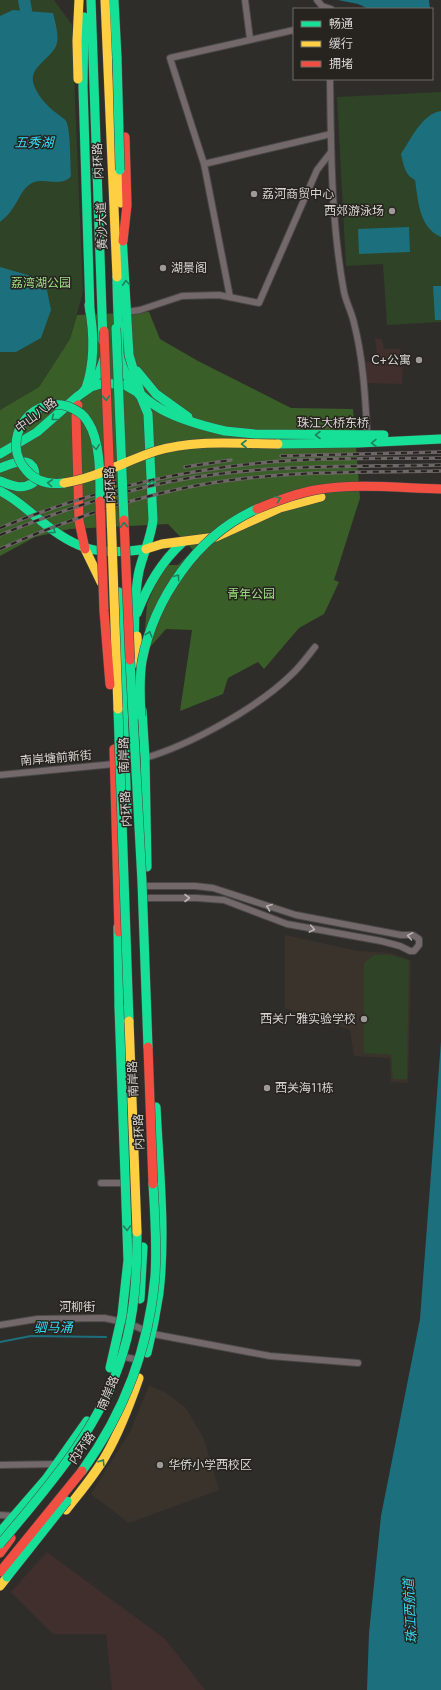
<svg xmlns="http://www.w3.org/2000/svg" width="441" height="1690" font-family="Jost,'Noto Sans SC',sans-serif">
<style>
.built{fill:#3a332b}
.industrial{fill:#402f2d}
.green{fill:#2f4326}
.forest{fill:#395e28}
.water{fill:#1c6f7c}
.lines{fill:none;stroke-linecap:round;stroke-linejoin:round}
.stream{stroke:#1c6f7c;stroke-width:2}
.river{stroke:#1c6f7c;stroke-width:12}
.street-casing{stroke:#494846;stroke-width:8}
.fast-casing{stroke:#494846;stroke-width:10}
.slow-casing{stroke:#494846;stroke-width:10}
.jam-casing{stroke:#494846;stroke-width:10}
.street{stroke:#73686a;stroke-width:6}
.fast{stroke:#16e098;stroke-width:9}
.slow{stroke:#ffcf43;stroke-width:9}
.jam{stroke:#f24e42;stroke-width:9}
.rail-casing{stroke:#6e6767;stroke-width:3.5}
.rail{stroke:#27231f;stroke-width:2;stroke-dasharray:6;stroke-linecap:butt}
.fast-bridge-casing{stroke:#494846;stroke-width:10;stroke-linecap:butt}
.slow-bridge-casing{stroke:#494846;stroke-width:10;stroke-linecap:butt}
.jam-bridge-casing{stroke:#494846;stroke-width:10;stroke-linecap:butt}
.fast-bridge{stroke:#16e098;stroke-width:9}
.slow-bridge{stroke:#ffcf43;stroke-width:9}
.jam-bridge{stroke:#f24e42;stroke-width:9}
.oneway{stroke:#1e825c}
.oneway2{stroke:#bab4b3}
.poi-dot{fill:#9d9a97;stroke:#27231f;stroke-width:1.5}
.labels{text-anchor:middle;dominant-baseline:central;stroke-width:3;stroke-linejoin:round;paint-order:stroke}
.street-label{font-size:12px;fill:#d8d5d2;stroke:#27231f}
.poi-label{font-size:12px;fill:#d8d5d2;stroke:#27231f;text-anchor:start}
.park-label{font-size:12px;fill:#9ede86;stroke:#27231f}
.water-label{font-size:13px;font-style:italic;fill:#34ddf7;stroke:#27231f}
</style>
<rect width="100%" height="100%" fill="#2f2d2a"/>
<g class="built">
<polygon points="285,935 358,951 391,953 411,961 408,1083 391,1082 390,1058 354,1056 350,1030 285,1008"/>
<polygon points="149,1385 166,1393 186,1408 204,1439 219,1490 129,1523 91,1494 131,1430"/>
</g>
<g class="industrial">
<polygon points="375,338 382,339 384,349 400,349 403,362 402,384 367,383 364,362 378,363"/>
<polygon points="47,1552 165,1639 205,1690 112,1690 106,1634 53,1634 11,1592"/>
</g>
<g class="green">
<polygon points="0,0 54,0 72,25 83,292 70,339 39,387 0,410"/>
<polygon points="441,92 441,322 387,325 383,264 346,266 337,97"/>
<polygon points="374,955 389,955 409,960 407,1079 393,1079 391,1055 364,1053 364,963"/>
</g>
<polygon class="forest" points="149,312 160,339 198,361 291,408 353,409 360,498 334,580 339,582 324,614 299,628 264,669 258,662 228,678 223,694 180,711 192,630 166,629 143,655 147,604 164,565 178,565 193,550 168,524 70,529 35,537 0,556 0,410 39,387 70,339 77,315"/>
<g class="water">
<polygon points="338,0 429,0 430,9 369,9 358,4"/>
<path d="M13,10l40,3c2,9 6,22 4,30 -3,14 -26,22 -24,38 2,13 16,27 26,34 2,2 5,3 7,6 5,9 4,43 5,55 -9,12 -27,1 -39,7 -10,5 -13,17 -19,25 -3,5 -8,10 -13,14v-206z"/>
<path d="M441,111v126c-22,-9 -23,-37 -26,-57 -10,-4 -12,-17 -14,-26 10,-15 21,-40 40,-43z"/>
<polygon points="409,227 410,252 359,254 358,229"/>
<polygon points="0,267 45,280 51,310 41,338 16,352 0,352"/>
<polygon points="433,286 441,286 441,320 435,320"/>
<polygon points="441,1041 441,1690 367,1690 369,1633 381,1516 420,1319"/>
</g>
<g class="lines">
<polyline class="stream" points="0,1342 31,1336 106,1337"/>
<polyline class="river" points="24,0 26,10"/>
<g class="street-casing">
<g id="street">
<polyline points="245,0 250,39"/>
<polyline points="317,0 322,6 331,9"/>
<path d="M330,79c1,71 1,143 14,213 2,10 8,21 10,31 9,35 11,71 13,106"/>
<polyline points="204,164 170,58 294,30"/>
<polyline points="230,297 204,164 331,134"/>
<polyline points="127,312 140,310 182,296 219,295 259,303 317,170 331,152"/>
<path d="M145,758c45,-13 112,-50 146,-83 9,-8 16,-18 24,-28"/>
<polyline points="0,775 114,764"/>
<polyline points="147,886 195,886 213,888 296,915 401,935 413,935 419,939 419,945 414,951 410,951 400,946 381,941 287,924 224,900 197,898 148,898"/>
<polyline points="101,1183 127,1183"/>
<polyline points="0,1325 37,1319 104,1318 128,1323 153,1334 270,1356 358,1363"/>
<polyline points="120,1356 134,1359"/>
<polyline points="0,1465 59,1464"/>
<polyline points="0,1515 14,1516"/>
</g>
</g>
<g class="fast-casing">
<g id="fast">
<polyline points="91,0 103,341"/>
<polyline points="114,0 117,58"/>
<polyline points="84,17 83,87 90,311"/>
<polyline points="122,236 129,355 140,392"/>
<path d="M117,277c0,19 1,38 2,58 0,8 -1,17 1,24 13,48 62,62 105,72"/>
<polyline points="137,371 156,394 188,417"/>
<path d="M86,388c9,-26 8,-56 3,-83"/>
<polyline points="83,392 99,373 104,359"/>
<path d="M0,454l37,-22 41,-36 13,-9 13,-4 21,2 12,7 4,5 7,17 5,106c-2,18 -10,34 -14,51 -5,24 -4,48 -5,72"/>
<path d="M0,468c9,-3 26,-12 33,-1 3,5 2,11 0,16 -11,7 -21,3 -33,-2"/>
<path d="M0,491c15,7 27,19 40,29 37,31 59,36 106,29"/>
<polyline points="119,592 127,812"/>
<path d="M137,613c11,-28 24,-51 46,-71"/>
<polyline points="142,710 145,758 147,867"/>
<polyline points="118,927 119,1007"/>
<polyline points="140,1299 143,1247"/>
<path d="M147,1353c5,-20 9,-40 12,-60 7,-61 0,-124 -3,-186"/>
<polyline points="0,1532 46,1479 87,1421"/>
</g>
</g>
<g class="slow-casing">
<g id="slow">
<polyline points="105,0 117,277"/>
<polyline points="78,79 77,41 79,0"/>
<polyline points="120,170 121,203"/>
<polyline points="85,549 101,582"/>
<polyline points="146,549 162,544 216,537 280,508 321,497"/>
<polyline points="137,636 139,665"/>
<path d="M66,1510c14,-18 29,-35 40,-55 14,-24 24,-51 33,-77"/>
<polyline points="0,1586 7,1577"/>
</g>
</g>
<g class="jam-casing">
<g id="jam">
<polyline points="123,241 127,205 125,137"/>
<polyline points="78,405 76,416 79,521 85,549"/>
<polyline points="114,749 119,932"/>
<polyline points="0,1553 11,1538"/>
</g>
</g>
<use href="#street" class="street"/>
<use href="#fast" class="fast"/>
<use href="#slow" class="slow"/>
<use href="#jam" class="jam"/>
<g class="rail-casing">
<g id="rail">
<polyline points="281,456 441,452"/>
<polyline points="185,467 231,460"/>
<path d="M0,528c85,-35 168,-56 260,-65 59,-6 121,-4 181,-5"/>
<path d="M0,535c56,-23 113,-42 173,-54 88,-17 179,-14 268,-16"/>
<path d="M0,549c73,-32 152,-59 232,-69 69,-9 139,-8 209,-9"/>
</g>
</g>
<use href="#rail" class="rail"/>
<g class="fast-bridge-casing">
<g id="fast-bridge">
<polyline points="117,58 120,170"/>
<polyline points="116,328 124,520"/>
<polyline points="225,431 255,434 384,435"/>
<polyline points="278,444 358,443 441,439"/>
<path d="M64,483c-15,2 -28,-1 -38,-13 -26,-29 3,-74 41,-64 8,3 17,8 21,16 13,20 12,56 12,79"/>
<polyline points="130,660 142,882 148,1047"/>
<polyline points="118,709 129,1021"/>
<path d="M141,716c-1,-18 -2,-37 1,-55 12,-62 55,-126 115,-152"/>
<polyline points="110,1368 122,1315 128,1260 119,1007"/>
<path d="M82,1471c42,-58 67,-124 73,-195 2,-30 0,-61 -2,-92"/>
<path d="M0,1544c49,-58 101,-117 123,-191 12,-39 14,-80 14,-121"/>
<polyline points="7,1577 67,1501"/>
</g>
</g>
<g class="slow-bridge-casing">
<g id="slow-bridge">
<path d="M64,483c33,-5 61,-22 92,-32 39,-12 82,-7 122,-7"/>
<polyline points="110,485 118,709"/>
<polyline points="129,1021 137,1232"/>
</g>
</g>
<g class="jam-bridge-casing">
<g id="jam-bridge">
<polyline points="104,331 110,485"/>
<polyline points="100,501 104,611 110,685"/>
<path d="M257,509c19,-8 37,-15 58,-19 41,-7 84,-2 126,-1"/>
<polyline points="124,520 130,660"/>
<polyline points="148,1047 153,1184"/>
<polyline points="0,1572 82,1471"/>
</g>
</g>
<use href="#fast-bridge" class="fast-bridge"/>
<use href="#slow-bridge" class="slow-bridge"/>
<use href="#jam-bridge" class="jam-bridge"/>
</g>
<defs><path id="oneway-chevron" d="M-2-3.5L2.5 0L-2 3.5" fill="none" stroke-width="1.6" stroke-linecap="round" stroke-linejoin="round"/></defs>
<g class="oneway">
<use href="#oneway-chevron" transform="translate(126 283) rotate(-93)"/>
<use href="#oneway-chevron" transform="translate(106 398) rotate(88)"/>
<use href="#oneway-chevron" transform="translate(54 418) rotate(141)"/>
<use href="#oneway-chevron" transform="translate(318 435) rotate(180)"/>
<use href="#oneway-chevron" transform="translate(374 443) rotate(178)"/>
<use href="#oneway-chevron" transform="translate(244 444) rotate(-180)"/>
<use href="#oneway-chevron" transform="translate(96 447) rotate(82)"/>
<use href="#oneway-chevron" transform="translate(50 483) rotate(-174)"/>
<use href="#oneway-chevron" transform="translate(152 483) rotate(-92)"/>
<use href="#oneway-chevron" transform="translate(278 499) rotate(-21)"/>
<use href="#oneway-chevron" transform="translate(124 525) rotate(-92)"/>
<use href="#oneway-chevron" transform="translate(53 531) rotate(37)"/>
<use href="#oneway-chevron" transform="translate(177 577) rotate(-54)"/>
<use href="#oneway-chevron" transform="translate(149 634) rotate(-73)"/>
<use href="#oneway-chevron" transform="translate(127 1228) rotate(89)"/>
<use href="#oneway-chevron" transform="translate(102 1462) rotate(-58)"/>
</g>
<g class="oneway2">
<use href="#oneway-chevron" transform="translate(187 898)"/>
<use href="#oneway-chevron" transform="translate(269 907) rotate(-160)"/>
<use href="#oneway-chevron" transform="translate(312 929) rotate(11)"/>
<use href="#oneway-chevron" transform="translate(410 936) rotate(-170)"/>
</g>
<g class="poi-dot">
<circle cx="254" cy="194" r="4"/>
<circle cx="392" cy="211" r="4"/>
<circle cx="163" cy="268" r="4"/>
<circle cx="419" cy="360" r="4"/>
<circle cx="364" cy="1019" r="4"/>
<circle cx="267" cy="1088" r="4"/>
<circle cx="160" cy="1465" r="4"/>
</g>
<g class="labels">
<g class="street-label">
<text transform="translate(98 161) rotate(-92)">内环路</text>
<text transform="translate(102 226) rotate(-92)">黄沙大道</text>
<text transform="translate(36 415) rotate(-37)">中山八路</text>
<text x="333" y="423">珠江大桥东桥</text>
<text transform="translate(110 485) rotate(-92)">内环路</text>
<text transform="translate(124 755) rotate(-91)">南岸路</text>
<text transform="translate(56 758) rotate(-5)">南岸塘前新街</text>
<text transform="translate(126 809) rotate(-93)">内环路</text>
<text transform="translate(133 1079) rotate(-92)">南岸路</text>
<text transform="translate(139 1132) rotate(-92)">内环路</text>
<text x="77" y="1307">河柳街</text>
<text transform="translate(108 1393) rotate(-67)">南岸路</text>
<text transform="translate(82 1448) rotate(-55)">内环路</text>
</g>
<g class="poi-label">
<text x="262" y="194">荔河商贸中心</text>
<text x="384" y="211" text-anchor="end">西郊游泳场</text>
<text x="171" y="268">湖景阁</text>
<text x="411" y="360" text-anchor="end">C+公寓</text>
<text x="356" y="1019" text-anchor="end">西关广雅实验学校</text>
<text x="275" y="1088">西关海11栋</text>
<text x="168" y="1465">华侨小学西校区</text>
</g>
<g class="park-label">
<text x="41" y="283">荔湾湖公园</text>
<text x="251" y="594">青年公园</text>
</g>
<g class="water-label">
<text x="34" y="142">五秀湖</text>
<text x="53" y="1327">驷马涌</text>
<text transform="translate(410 1611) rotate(-93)">珠江西航道</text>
</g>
</g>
<rect x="293" y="8" width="140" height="72" fill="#27231f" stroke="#6e6a67"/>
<rect x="301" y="21" width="20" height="6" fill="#16e098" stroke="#6e6a67"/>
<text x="329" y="28" font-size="12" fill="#d8d5d2">畅通</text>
<rect x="301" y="41" width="20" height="6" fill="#ffcf43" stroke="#6e6a67"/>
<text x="329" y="48" font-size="12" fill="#d8d5d2">缓行</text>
<rect x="301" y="61" width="20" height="6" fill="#f24e42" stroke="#6e6a67"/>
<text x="329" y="68" font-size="12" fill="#d8d5d2">拥堵</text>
</svg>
